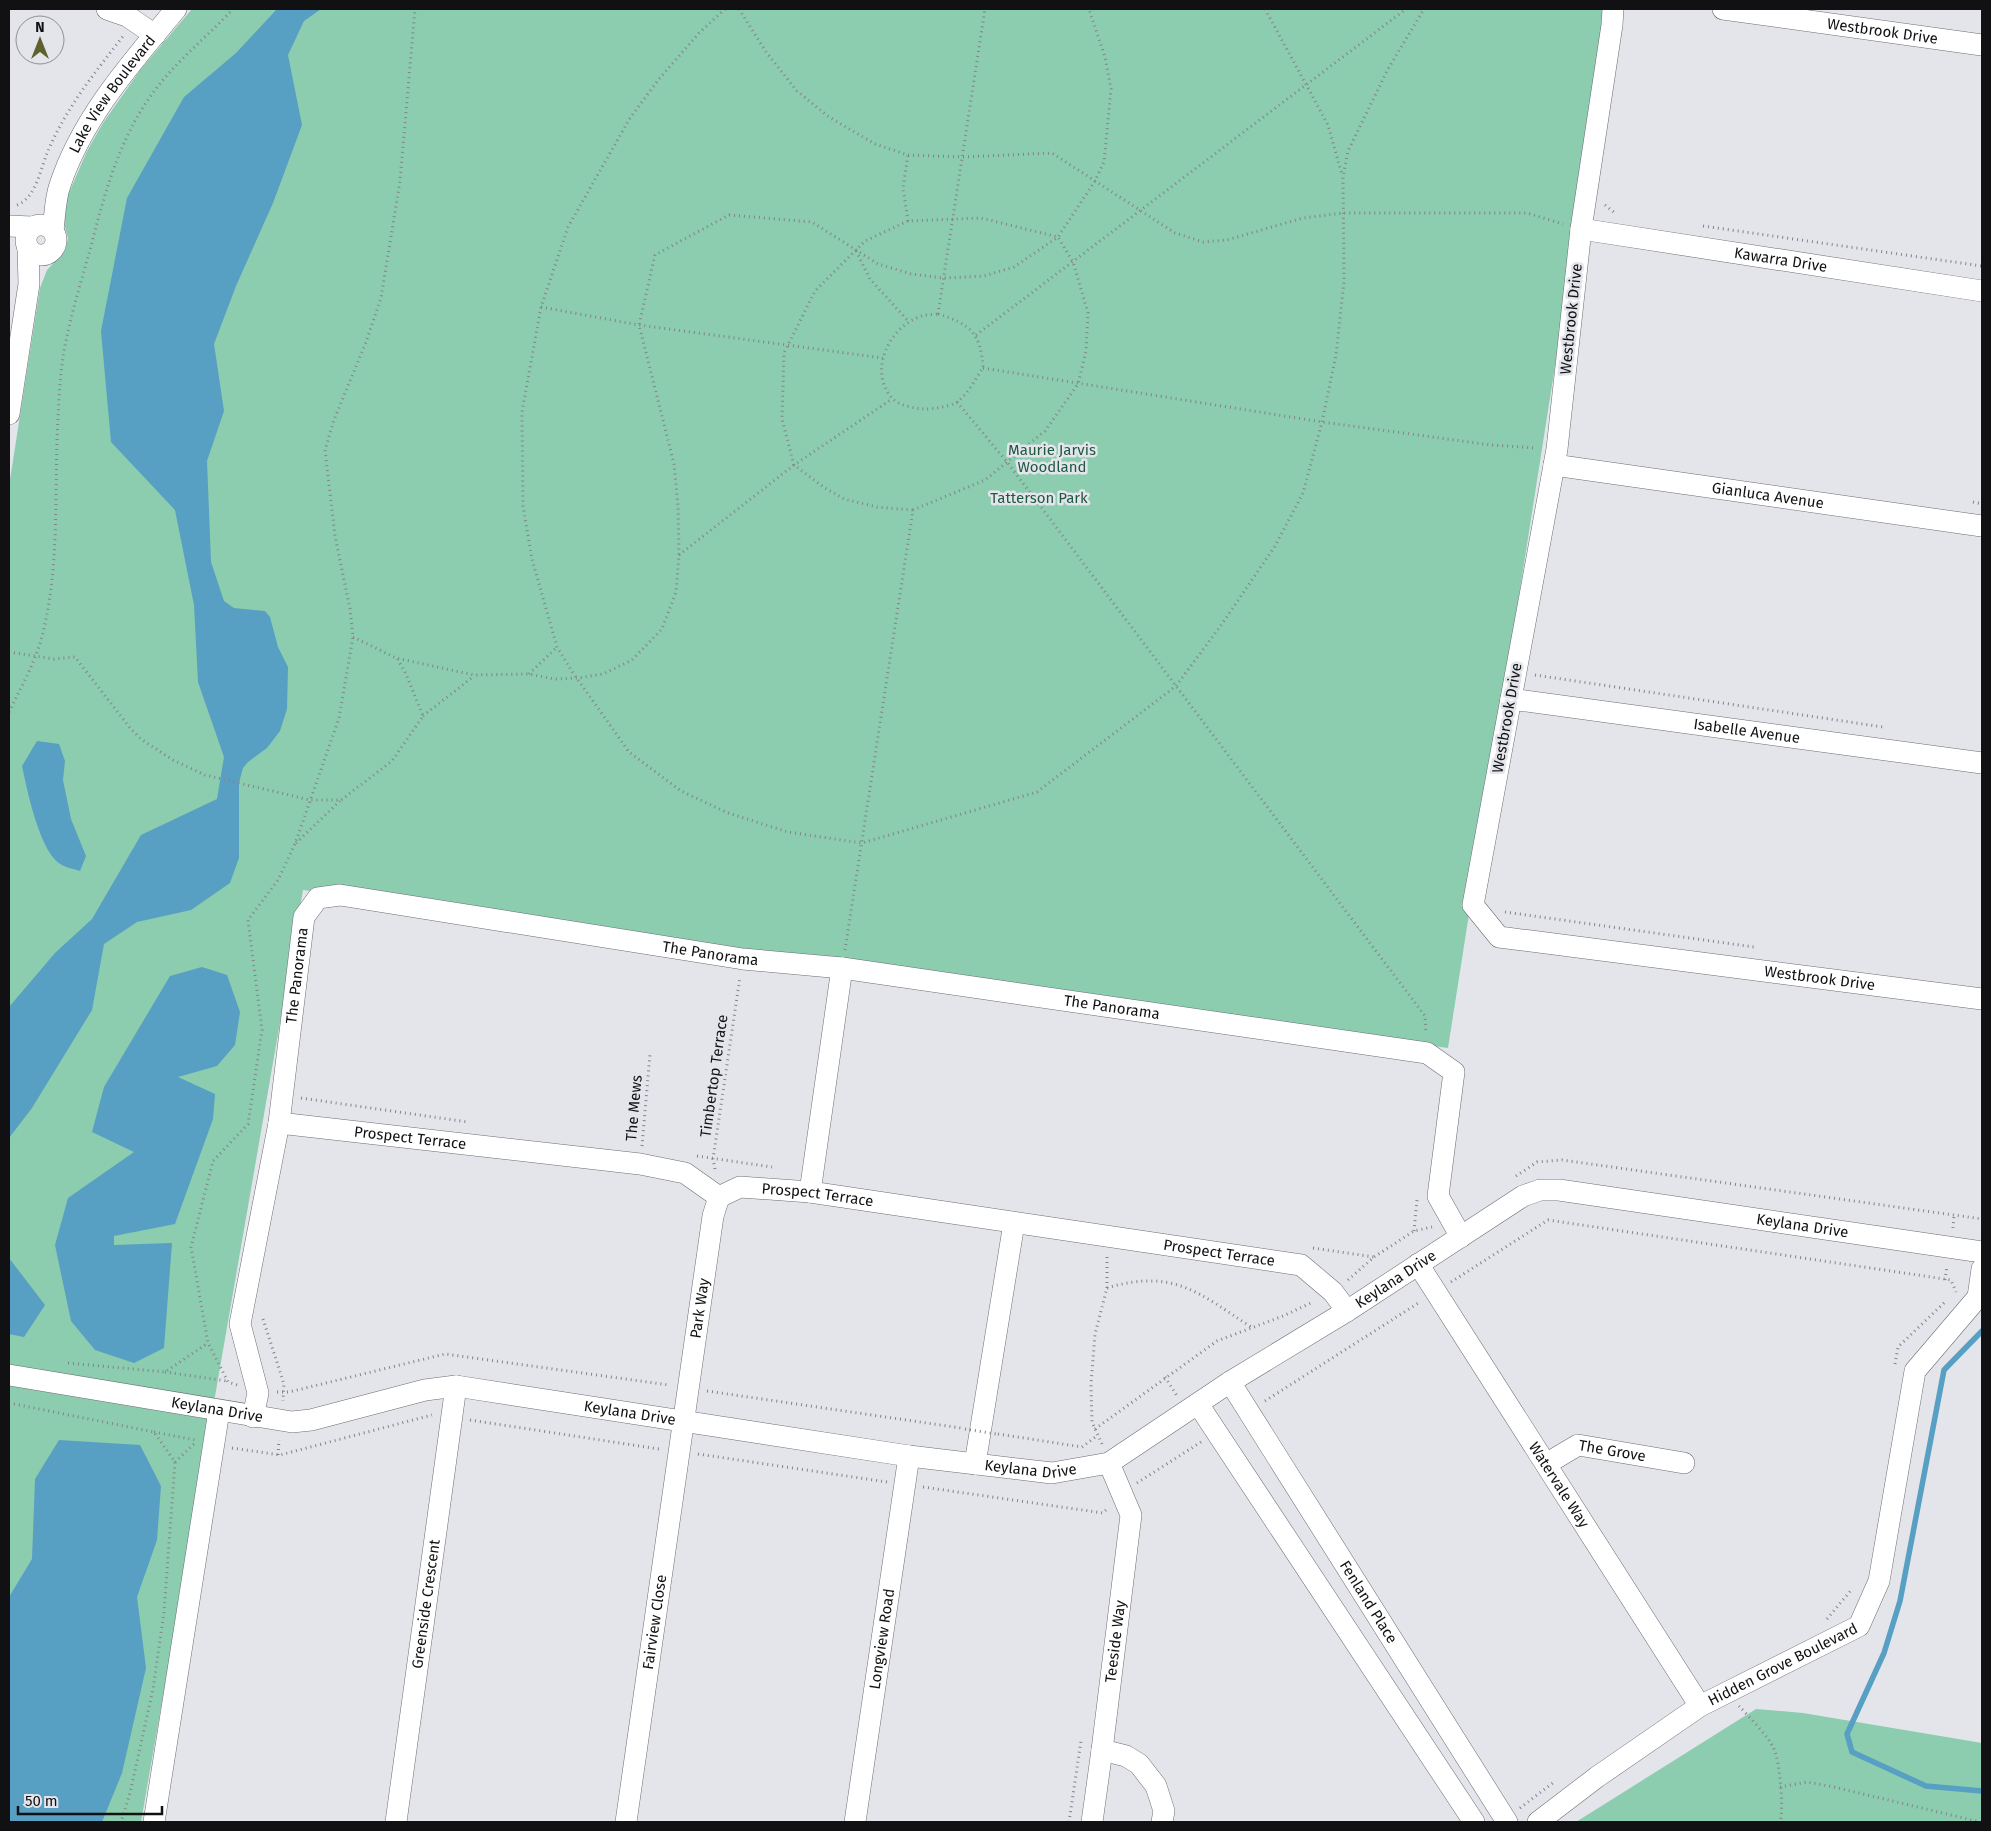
<svg xmlns="http://www.w3.org/2000/svg" width="1991" height="1831" font-family="'Fira Sans',sans-serif">
<style>
.green{fill:#8bcdae}
.water{fill:#579fc3}
.lines{fill:none;stroke-linecap:round;stroke-linejoin:round}
.stream{stroke:#579fc3;stroke-width:5.5}
.minor-casing{stroke:#6b6d73;stroke-width:22}
.path{stroke:#838489;stroke-width:3;stroke-dasharray:1 4;stroke-linecap:butt}
.minor{stroke:#fff;stroke-width:21}
.path-bridge{stroke:#838489;stroke-width:3;stroke-dasharray:1 4;stroke-linecap:butt}
.labels{text-anchor:middle;dominant-baseline:central;stroke-width:5;stroke-linejoin:round;paint-order:stroke}
.street-label{font-size:15px;fill:#111114;stroke:#e3e5eb}
.park-label{font-size:15px;fill:#1e5841;stroke:#e3e5eb}
</style>
<rect width="100%" height="100%" fill="#e3e5eb"/>
<g class="green">
<polygon points="192,9 1611,9 1448,1048 303,890 141,1822 9,1822 9,486 40,288 47,270 65,251 68,238 63,220 65,202 87,151 103,123 141,69"/>
<polygon points="1756,1709 1803,1713 1982,1743 1982,1822 1576,1822"/>
</g>
<g class="water">
<polygon points="277,9 321,9 304,21 288,55 302,125 273,203 236,286 214,344 224,411 207,461 211,562 224,601 234,608 265,611 270,617 278,647 288,667 287,709 280,731 267,748 248,762 243,768 239,783 239,858 230,883 191,910 137,922 104,944 92,1010 32,1108 9,1138 9,1007 55,953 92,919 141,835 217,799 224,757 198,682 194,605 175,510 111,442 101,331 127,198 184,97 236,53"/>
<path d="M37,741l22,3 6,17 -2,19 8,39 15,37 -6,15c-5,-2 -13,-3 -18,-6 -22,-11 -35,-76 -40,-99z"/>
<polygon points="202,967 227,975 240,1012 235,1045 217,1066 178,1077 215,1094 213,1119 175,1224 114,1236 114,1245 172,1243 164,1348 134,1363 95,1350 71,1321 55,1245 68,1198 134,1152 92,1132 104,1087 170,976"/>
<polygon points="9,1258 45,1305 24,1337 9,1334"/>
<polygon points="59,1440 140,1445 161,1486 157,1540 137,1597 146,1668 122,1773 102,1822 9,1822 9,1597 32,1559 35,1479"/>
</g>
<g class="lines">
<polyline class="stream" points="1982,1331 1944,1370 1900,1601 1884,1653 1847,1734 1852,1752 1926,1786 1982,1791"/>
<g class="minor-casing">
<g id="minor">
<polyline points="107,9 127,16 155,35"/>
<path id="s1" d="M1613,9l-1,16 -31,204 -24,220 -84,456 26,32 483,62"/>
<path id="s2" d="M1723,9l259,36"/>
<circle cx="41" cy="240" r="15"/>
<polyline points="9,226 32,227"/>
<path id="s3" d="M1581,229l401,62"/>
<path id="s4" d="M53,230c2,-15 2,-31 7,-45 22,-67 72,-123 116,-176"/>
<polyline points="9,414 29,284 28,248"/>
<path id="s5" d="M1554,465l428,61"/>
<path id="s6" d="M1511,699l471,64"/>
<path id="s7" d="M279,1123l361,41 45,9 34,24 21,-10 70,5 491,73 32,27 14,19"/>
<polyline points="810,1192 842,968"/>
<path id="s8" d="M1418,1264l282,442"/>
<path id="s9" d="M9,1375l283,47 19,-2 114,-30 31,-4 453,70 143,17 57,-10 121,-81 117,-71 176,-115 17,-6h19l423,62"/>
<path id="s10" d="M1230,1382l277,440"/>
<polyline points="1198,1404 1474,1822"/>
<path id="s11" d="M253,1417l5,-24 -18,-69 39,-201 25,-206 14,-19 22,-3 403,64 99,9 585,85 27,19 -16,124 23,41"/>
<polyline points="975,1464 1014,1223"/>
<path id="s12" d="M1546,1464l32,-19 106,18"/>
<polyline points="1102,1750 1126,1756 1139,1764 1156,1786 1164,1811 1162,1822"/>
<polyline points="154,1822 219,1411"/>
<path id="s13" d="M396,1822l60,-436"/>
<path id="s14" d="M626,1822l87,-606 6,-19"/>
<path id="s15" d="M855,1822l54,-366"/>
<path id="s16" d="M1092,1822l10,-72 29,-235 -22,-52"/>
<path id="s17" d="M1538,1822l59,-45 103,-71 159,-80 20,-45 36,-210 63,-74 4,-28"/>
</g>
</g>
<g class="path">
<polyline points="725,9 699,33 659,79 630,118 568,227 541,307 522,412 523,506 532,559 557,647 571,670 629,752 681,791 728,813 788,832 862,843 1037,792 1176,686 1222,624 1275,546 1303,493 1322,422 1336,355 1344,281 1343,177 1348,151 1388,69 1424,9"/>
<polyline points="739,9 766,52 797,91 829,117 875,144 908,155 963,157 1052,153 1175,233 1203,242 1227,240 1303,218 1343,213 1527,213 1563,224"/>
<polyline points="1265,9 1328,125 1342,175"/>
<path d="M17,205c20,-8 23,-36 31,-54 18,-43 48,-80 76,-116"/>
<polyline points="1605,205 1615,213"/>
<polyline points="908,221 903,188 908,155"/>
<polyline points="1703,226 1982,266"/>
<polyline points="856,251 870,279 909,322"/>
<polyline points="541,307 639,325 883,358"/>
<polyline points="938,314 985,9"/>
<path d="M938,314c33,10 43,20 45,54 -8,11 -15,26 -26,34 -8,5 -24,7 -33,7 -10,-1 -25,-3 -32,-11 -24,-27 -3,-70 27,-81 6,-3 13,-2 19,-3z"/>
<polyline points="976,335 1406,9"/>
<polyline points="983,368 1322,422 1491,445 1537,448"/>
<polyline points="957,402 1007,462 1425,1016 1426,1033"/>
<polyline points="1973,502 1982,504"/>
<polyline points="679,555 794,465 892,399"/>
<polyline points="353,637 396,658 474,675 529,674 554,679 578,678 603,674 632,660 662,629 676,592 679,555 678,506 674,464 639,325 655,255 729,215 812,222 878,264 911,274 943,278 984,276 1014,267 1058,237 1095,181 1104,162 1111,89 1105,57 1089,9"/>
<polyline points="9,652 54,659 75,657 130,728 141,739 173,760 205,775 310,800 341,800 392,761 423,716 406,674 397,658"/>
<polyline points="529,674 557,647"/>
<polyline points="1535,675 1883,727"/>
<path d="M9,712c13,-27 29,-54 35,-84 16,-68 10,-141 14,-210 1,-20 2,-41 5,-61 6,-36 17,-72 27,-107 14,-54 28,-109 62,-156 23,-32 54,-56 81,-85"/>
<polyline points="423,716 474,676"/>
<polyline points="296,843 340,801"/>
<polyline points="1505,912 1754,947"/>
<polyline points="845,950 913,510 985,480 1045,431 1078,384 1086,351 1088,313 1073,262 1058,237 981,218 908,221 865,241 815,291 784,353 782,419 794,465 825,488 844,499 877,507 913,510"/>
<polyline points="301,1098 468,1122"/>
<polyline points="642,1146 650,1054"/>
<polyline points="697,1156 772,1167"/>
<polyline points="715,1169 713,1159 740,977"/>
<polyline points="1516,1176 1537,1162 1562,1160 1982,1219"/>
<polyline points="1953,1228 1954,1216"/>
<polyline points="1414,1231 1417,1200"/>
<polyline points="1313,1248 1374,1257"/>
<polyline points="1348,1280 1374,1257 1414,1231 1432,1227"/>
<polyline points="1945,1280 1947,1266"/>
<polyline points="1451,1282 1548,1220 1951,1280 1956,1292"/>
<path d="M1107,1288c66,-20 92,5 144,39"/>
<polyline points="263,1319 284,1384 283,1401"/>
<polyline points="68,1363 165,1372 208,1343"/>
<polyline points="1895,1364 1898,1347 1946,1301"/>
<polyline points="165,1372 227,1381"/>
<polyline points="1165,1377 1177,1396"/>
<polyline points="237,1385 228,1382 208,1343 191,1247 213,1161 248,1124 262,1030 248,920 278,880 295,844 339,718 353,637 350,609 335,536 325,450 334,420 366,342 381,298 400,181 415,9"/>
<polyline points="707,1391 961,1428"/>
<polyline points="277,1392 289,1392 445,1354 669,1385"/>
<polyline points="1265,1401 1420,1302"/>
<polyline points="9,1403 154,1432 175,1462 164,1612 153,1689 130,1793 121,1822"/>
<polyline points="470,1420 659,1449"/>
<polyline points="1095,1429 1217,1341 1283,1316 1313,1302"/>
<polyline points="154,1432 195,1440"/>
<polyline points="998,1434 1082,1447 1098,1435"/>
<polyline points="1102,1444 1092,1422 1091,1384 1095,1334 1107,1288 1107,1254"/>
<polyline points="232,1448 280,1455 432,1415"/>
<polyline points="698,1454 887,1482"/>
<polyline points="278,1455 279,1440"/>
<polyline points="175,1462 194,1444"/>
<polyline points="1137,1483 1201,1442"/>
<polyline points="923,1487 1103,1513 1108,1508"/>
<polyline points="1827,1619 1852,1589"/>
<path d="M1739,1706c10,11 30,31 35,43 6,13 10,61 6,73"/>
<polyline points="1780,1787 1807,1782 1834,1787 1980,1822"/>
<polyline points="1520,1808 1554,1782"/>
<polyline points="1069,1822 1081,1741"/>
</g>
<use href="#minor" class="minor"/>
<polyline class="path-bridge" points="965,1429 996,1434"/>
</g>
<g class="labels">
<g class="street-label">
<text stroke="none"><textPath href="#s2" startOffset="161">Westbrook Drive</textPath></text>
<text stroke="none"><textPath href="#s4" startOffset="151">Lake View Boulevard</textPath></text>
<text stroke="none"><textPath href="#s3" startOffset="202">Kawarra Drive</textPath></text>
<text transform="translate(1571 319) rotate(-84)">Westbrook Drive</text>
<text stroke="none"><textPath href="#s5" startOffset="216">Gianluca Avenue</textPath></text>
<text transform="translate(1507 718) rotate(-80)">Westbrook Drive</text>
<text stroke="none"><textPath href="#s6" startOffset="238">Isabelle Avenue</textPath></text>
<text stroke="none"><textPath href="#s11" startOffset="929">The Panorama</textPath></text>
<text stroke="none"><textPath href="#s11" startOffset="449">The Panorama</textPath></text>
<text stroke="none"><textPath href="#s1" startOffset="1272">Westbrook Drive</textPath></text>
<text stroke="none"><textPath href="#s11" startOffset="1334">The Panorama</textPath></text>
<text transform="translate(714 1076) rotate(-82)">Timbertop Terrace</text>
<text transform="translate(634 1108) rotate(-85)">The Mews</text>
<text stroke="none"><textPath href="#s7" startOffset="132">Prospect Terrace</textPath></text>
<text stroke="none"><textPath href="#s7" startOffset="552">Prospect Terrace</textPath></text>
<text stroke="none"><textPath href="#s9" startOffset="1891">Keylana Drive</textPath></text>
<text stroke="none"><textPath href="#s7" startOffset="958">Prospect Terrace</textPath></text>
<text stroke="none"><textPath href="#s9" startOffset="1456">Keylana Drive</textPath></text>
<text stroke="none"><textPath href="#s14" startOffset="519">Park Way</textPath></text>
<text stroke="none"><textPath href="#s9" startOffset="211">Keylana Drive</textPath></text>
<text stroke="none"><textPath href="#s9" startOffset="631">Keylana Drive</textPath></text>
<text stroke="none"><textPath href="#s12" startOffset="72">The Grove</textPath></text>
<text stroke="none"><textPath href="#s9" startOffset="1036">Keylana Drive</textPath></text>
<text stroke="none"><textPath href="#s8" startOffset="262">Watervale Way</textPath></text>
<text stroke="none"><textPath href="#s10" startOffset="260">Fenland Place</textPath></text>
<text stroke="none"><textPath href="#s13" startOffset="220">Greenside Crescent</textPath></text>
<text stroke="none"><textPath href="#s14" startOffset="202">Fairview Close</textPath></text>
<text stroke="none"><textPath href="#s15" startOffset="185">Longview Road</textPath></text>
<text stroke="none"><textPath href="#s16" startOffset="182">Teeside Way</textPath></text>
<text stroke="none"><textPath href="#s17" startOffset="292">Hidden Grove Boulevard</textPath></text>
</g>
<g class="park-label">
<text x="1052" y="450">Maurie Jarvis<tspan x="1052" dy="17">Woodland</tspan></text>
<text x="1039" y="498">Tatterson Park</text>
</g>
</g>
<rect width="1991" height="1831" fill="none" stroke="#111114" stroke-width="20"/>
<g transform="translate(40 40)"><circle r="24" fill="#e3e5eb" stroke="#8f9095"/>
<path d="M0-4L9 19L0 12L-9 19Z" fill="#5e602d"/>
<text y="-8" font-size="14" font-weight="bold" text-anchor="middle" fill="#111114">N</text>
</g>
<path d="M18 1806v8h144v-8" fill="none" stroke="#111114" stroke-width="2.5"/>
<text x="25" y="1806" font-size="15" fill="#111114" stroke="#e3e5eb" stroke-width="4" paint-order="stroke">50 m</text>
</svg>
